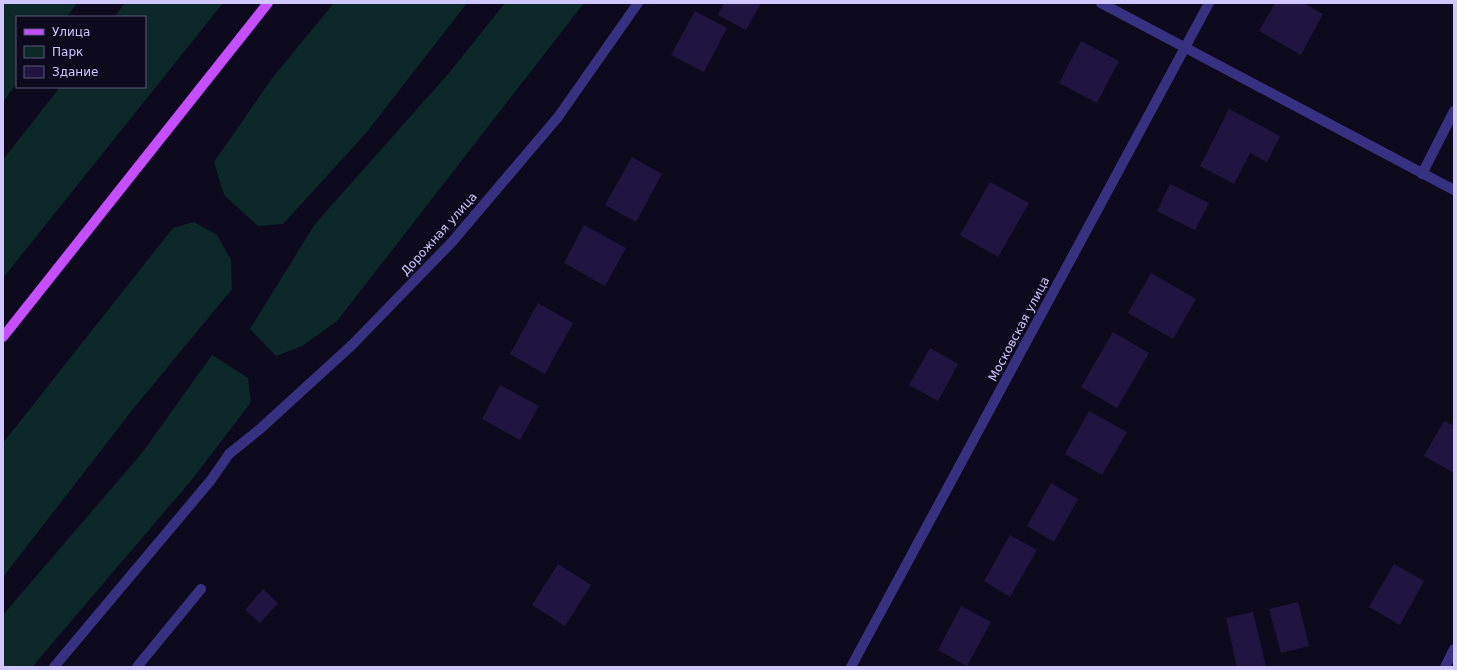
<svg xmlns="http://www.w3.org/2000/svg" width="1457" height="670" font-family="'DejaVu Sans',sans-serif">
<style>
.green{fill:#0d2829}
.building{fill:#201541}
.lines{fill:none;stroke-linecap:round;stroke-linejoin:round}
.minor{stroke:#383181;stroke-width:10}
.major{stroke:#c54eff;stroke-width:10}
.labels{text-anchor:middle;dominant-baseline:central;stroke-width:3;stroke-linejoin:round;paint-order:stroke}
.street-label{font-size:12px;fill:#d0c7ff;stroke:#0e0a1e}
</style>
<rect width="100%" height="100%" fill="#0e0a1e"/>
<g class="green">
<polygon points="3,3 77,3 67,17 17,17 17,83 3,102"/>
<polygon points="125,3 223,3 3,278 3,160 60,87 145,87 145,17 114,17"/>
<polygon points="334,3 467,3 366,133 283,224 258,226 224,195 214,162 273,77"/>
<polygon points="505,3 584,3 337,321 302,346 276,356 250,329 315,224 449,73"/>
<polygon points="194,222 217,235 231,260 232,289 133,409 3,577 3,443 173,228"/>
<polygon points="212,355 248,378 251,402 194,477 32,667 3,667 3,615 142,453"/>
</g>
<g class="building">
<polygon points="724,3 761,3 746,30 718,15"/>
<polygon points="1275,3 1303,3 1323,14 1301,55 1259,31"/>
<polygon points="695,11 727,28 704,72 671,55"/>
<polygon points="1081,41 1119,61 1097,103 1059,83"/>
<polygon points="1229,109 1280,136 1267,162 1250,153 1234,184 1200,166"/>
<polygon points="632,157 662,174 636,222 605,205"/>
<polygon points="990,182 1029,203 998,257 960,235"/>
<polygon points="1170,184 1209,203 1195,230 1157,211"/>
<polygon points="584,225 626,248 605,286 564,263"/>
<polygon points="1151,273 1196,299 1173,339 1128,313"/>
<polygon points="538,303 573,323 545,374 510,354"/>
<polygon points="1113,332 1149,353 1117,408 1081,387"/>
<polygon points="930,348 958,364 938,401 909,385"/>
<polygon points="500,385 539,406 520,440 482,419"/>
<polygon points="1089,411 1127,432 1102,475 1065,454"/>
<polygon points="1444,421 1454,426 1454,473 1424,456"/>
<polygon points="1051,483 1078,499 1054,542 1027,526"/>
<polygon points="1010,535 1037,550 1010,597 984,581"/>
<polygon points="558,564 591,585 565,626 532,605"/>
<polygon points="1394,564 1424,581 1400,625 1369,607"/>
<polygon points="263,589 278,603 260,623 245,610"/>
<polygon points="1298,602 1309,646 1281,653 1269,609"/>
<polygon points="961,606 991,622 967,666 938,650"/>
<polygon points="1253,612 1266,667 1237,667 1226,618"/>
</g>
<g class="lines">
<g class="minor">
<polyline points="1101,3 1454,190"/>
<polyline points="1422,174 1454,111"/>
<polyline points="54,667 211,480 229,454 260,429 352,345 452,242 558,117 638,3"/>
<polyline points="137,667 201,589"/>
<polyline points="851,667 1209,3"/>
<polyline points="1445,667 1454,649"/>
</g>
<polyline class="major" points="3,337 268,3"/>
</g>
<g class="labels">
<g class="street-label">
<text transform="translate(439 234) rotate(-48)">Дорожная улица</text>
<text transform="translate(1019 329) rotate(-62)">Московская улица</text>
</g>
</g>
<rect width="1457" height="670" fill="none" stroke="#d0c7ff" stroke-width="8"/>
<rect x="16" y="16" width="130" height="72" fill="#0e0a1e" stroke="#5c5678"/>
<rect x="24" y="29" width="20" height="6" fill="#c54eff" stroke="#5c5678"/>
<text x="52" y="36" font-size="12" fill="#d0c7ff">Улица</text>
<rect x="24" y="46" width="20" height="12" fill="#0d2829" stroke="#5c5678"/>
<text x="52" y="56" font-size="12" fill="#d0c7ff">Парк</text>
<rect x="24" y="66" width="20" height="12" fill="#201541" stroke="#5c5678"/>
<text x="52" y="76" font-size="12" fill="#d0c7ff">Здание</text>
</svg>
